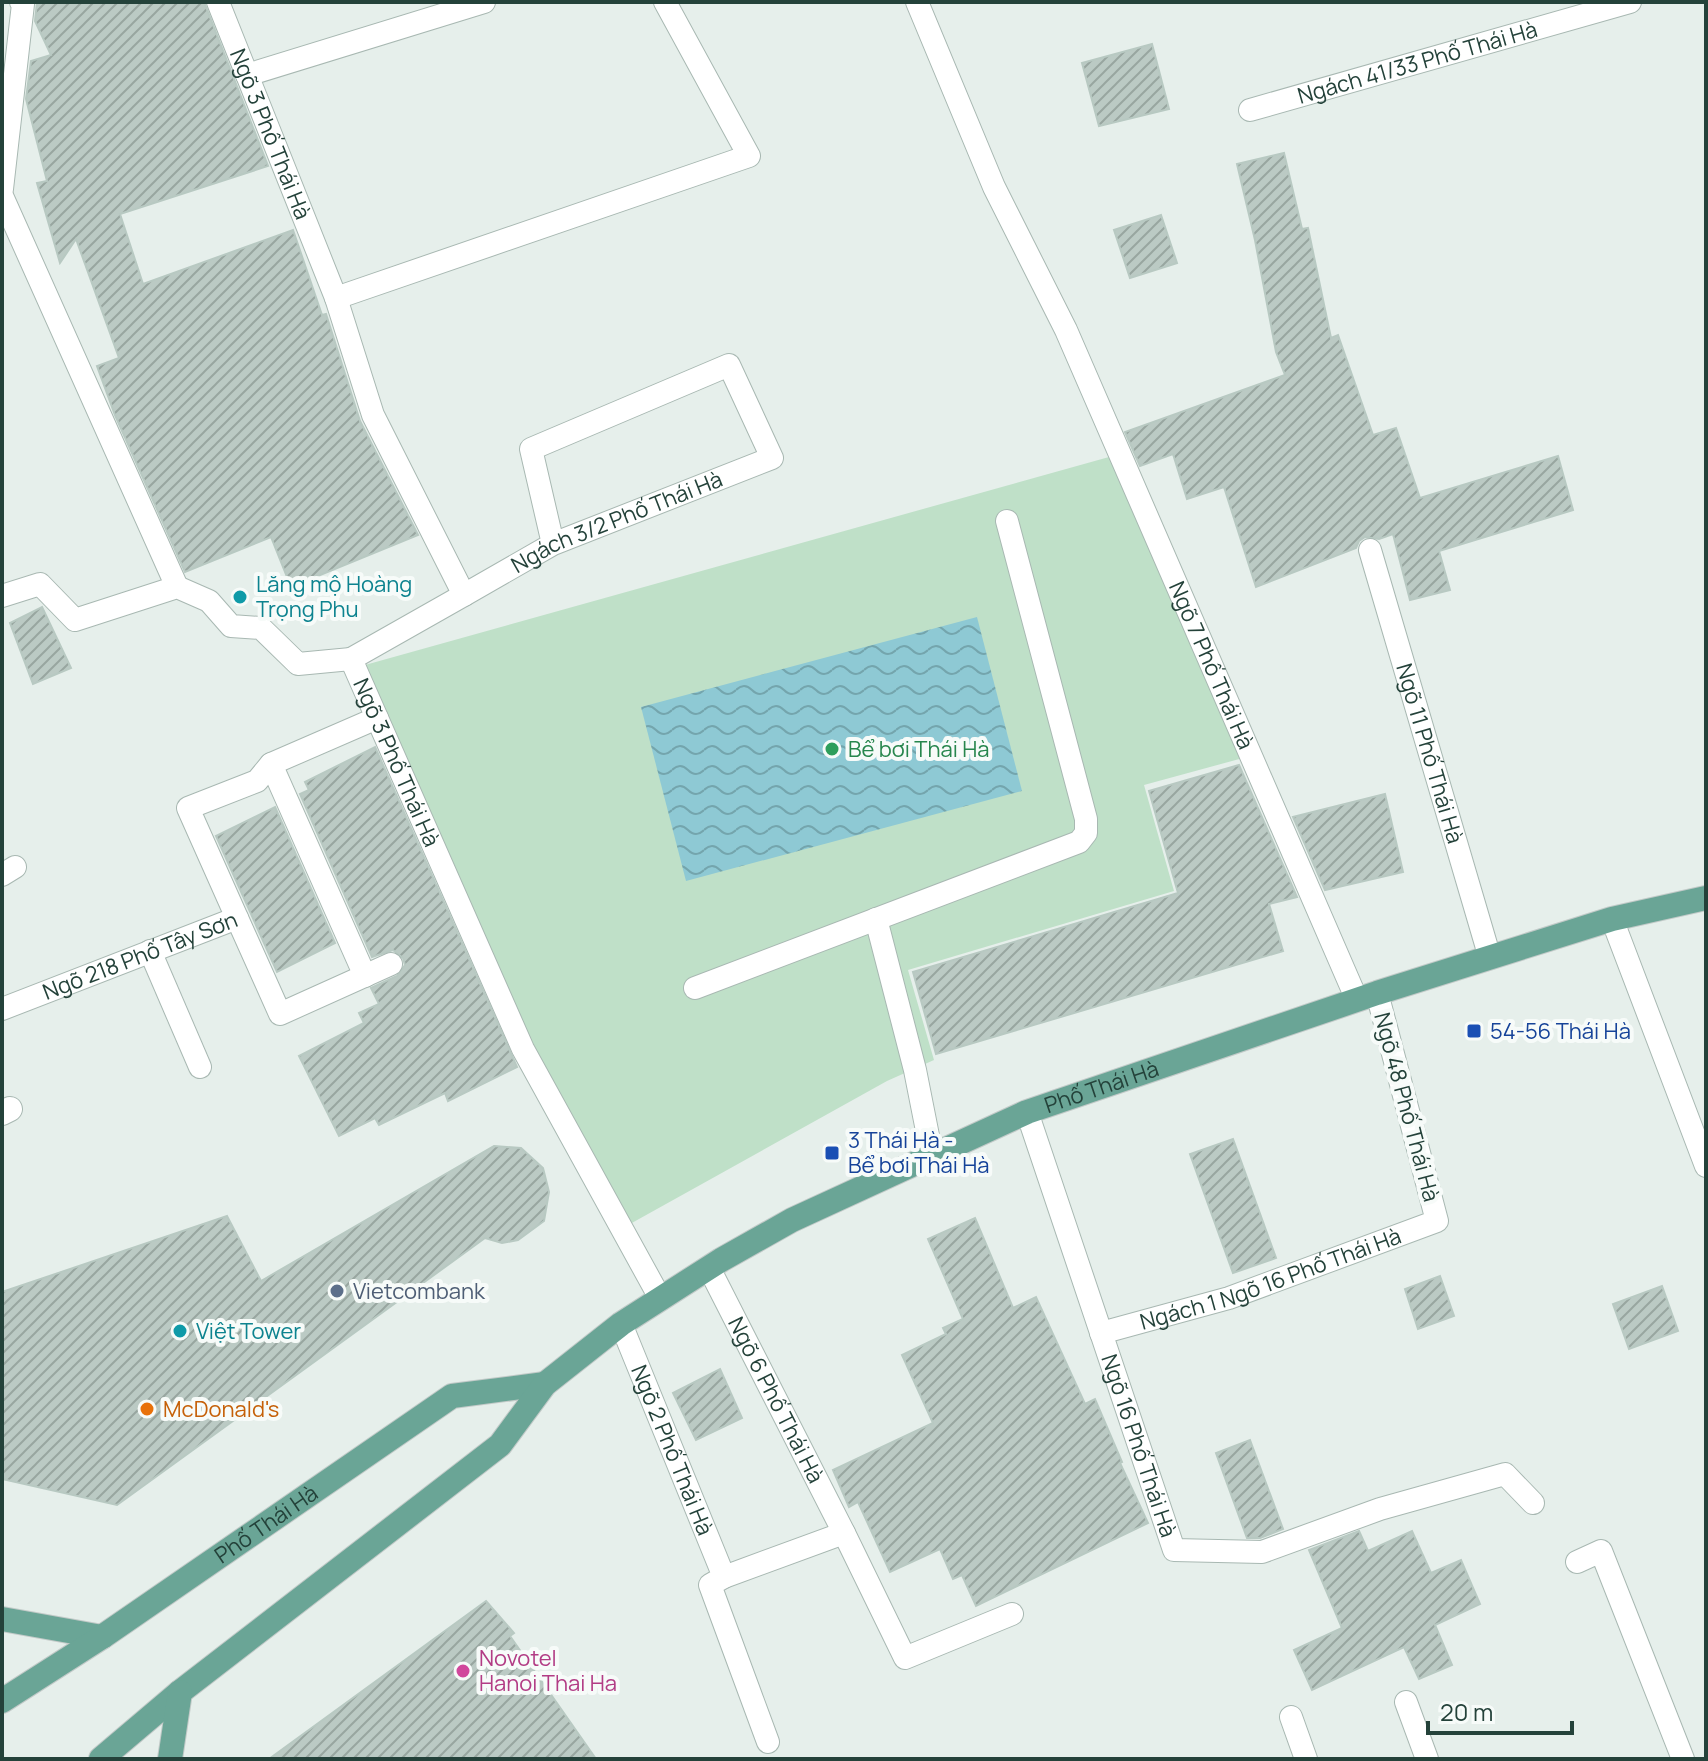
<svg xmlns="http://www.w3.org/2000/svg" width="1708" height="1761" font-family="Manrope,sans-serif">
<style>
.green{fill:#bfe0c8}
.water{fill:url(#water-waves)}
.building{fill:url(#building-hatch);stroke:#b8c9c2;stroke-width:2}
.lines{fill:none;stroke-linecap:round;stroke-linejoin:round}
.service-casing{stroke:#a8b8b2;stroke-width:24}
.minor-casing{stroke:#a8b8b2;stroke-width:26}
.primary-casing{stroke:#c2cac8;stroke-width:26}
.service{stroke:#fff;stroke-width:22}
.minor{stroke:#fff;stroke-width:24}
.primary{stroke:#6aa596;stroke-width:24}
.culture-dot{fill:#0f9aa8;stroke:#f7fbf9;stroke-width:3}
.leisure-dot{fill:#2e9e5b;stroke:#f7fbf9;stroke-width:3}
.transit-dot{fill:#1a4fb4;stroke:#f7fbf9;stroke-width:3}
.service-dot{fill:#5c6f8a;stroke:#f7fbf9;stroke-width:3}
.food-dot{fill:#e8710a;stroke:#f7fbf9;stroke-width:3}
.hotel-dot{fill:#d1479c;stroke:#f7fbf9;stroke-width:3}
.labels{text-anchor:middle;dominant-baseline:central;stroke-width:8;stroke-linejoin:round;paint-order:stroke}
.street-label{font-size:22px;fill:#24423a;stroke:#f7fbf9}
.culture-label{font-size:22px;fill:#0d838f;stroke:#f7fbf9;text-anchor:start}
.leisure-label{font-size:22px;fill:#27864d;stroke:#f7fbf9;text-anchor:start}
.transit-label{font-size:22px;fill:#164399;stroke:#f7fbf9;text-anchor:start}
.service-label{font-size:22px;fill:#4e5e75;stroke:#f7fbf9;text-anchor:start}
.food-label{font-size:22px;fill:#c56008;stroke:#f7fbf9;text-anchor:start}
.hotel-label{font-size:22px;fill:#b23c85;stroke:#f7fbf9;text-anchor:start}
</style>
<defs>
<pattern id="water-waves" width="16" height="10" patternUnits="userSpaceOnUse" patternTransform="scale(2)"><rect width="16" height="10" fill="#8ec9d4"/><path d="M0 5q4-4 8 0t8 0" fill="none" stroke="#74a5ad"/></pattern>
<pattern id="building-hatch" width="6" height="6" patternUnits="userSpaceOnUse" patternTransform="scale(2)"><rect width="6" height="6" fill="#bbcac4"/><path d="M-1 1l2-2M0 6l6-6M5 7l2-2" fill="none" stroke="#98a6a0"/></pattern>
</defs>
<rect width="100%" height="100%" fill="#e6efeb"/>
<polygon class="green" points="1109,457 1243,758 1144,785 1174,891 908,970 934,1060 887,1081 630,1224 528,1043 365,665"/>
<polygon class="water" points="977,617 1022,791 686,881 641,707"/>
<g class="building">
<polygon points="37,2 204,2 268,166 120,214 143,284 293,230 322,315 326,314 360,421 418,535 291,587 271,537 185,572 115,415 97,366 119,358 76,239 60,263 37,183 47,181 26,99 31,61 51,55 35,21"/>
<polygon points="1152,44 1169,109 1099,126 1082,63"/>
<polygon points="1284,153 1302,229 1308,228 1331,338 1338,335 1373,435 1396,428 1420,498 1558,456 1573,510 1439,551 1450,590 1410,600 1393,534 1379,539 1365,537 1359,541 1356,548 1256,587 1224,487 1187,499 1173,454 1140,466 1125,432 1285,375 1276,352 1255,240 1237,164"/>
<polygon points="1161,215 1177,263 1130,278 1114,230"/>
<polygon points="42,607 71,668 33,684 10,623"/>
<polygon points="375,747 517,1067 448,1101 445,1093 379,1125 375,1118 339,1136 299,1056 364,1023 359,1013 379,1004 371,988 397,976 405,965 403,958 393,950 372,957 300,794 309,790 305,782"/>
<polygon points="1239,765 1297,897 1269,904 1283,951 936,1054 913,972 1178,893 1149,791"/>
<polygon points="1385,794 1403,872 1325,890 1293,817"/>
<polygon points="275,807 335,943 277,972 216,836"/>
<polygon points="1233,1139 1276,1258 1233,1273 1190,1154"/>
<polygon points="494,1146 521,1148 543,1168 549,1192 544,1221 518,1240 502,1243 485,1238 117,1505 2,1479 2,1292 227,1216 261,1281"/>
<polygon points="975,1218 1013,1308 1036,1297 1085,1404 1095,1399 1122,1462 1120,1463 1148,1523 976,1606 962,1575 953,1579 940,1549 890,1572 858,1502 849,1507 833,1470 933,1423 902,1355 946,1334 943,1328 963,1319 928,1239"/>
<polygon points="1440,1276 1454,1316 1418,1329 1405,1289"/>
<polygon points="1662,1286 1678,1331 1629,1349 1613,1304"/>
<polygon points="720,1369 742,1418 696,1440 673,1393"/>
<polygon points="1250,1440 1283,1529 1260,1538 1247,1538 1216,1453"/>
<polygon points="1359,1531 1368,1551 1412,1531 1431,1573 1461,1560 1480,1604 1435,1625 1452,1665 1419,1679 1404,1647 1312,1690 1294,1650 1342,1628 1309,1550"/>
<polygon points="486,1601 514,1633 510,1636 596,1759 269,1759"/>
</g>
<g class="lines">
<g class="service-casing">
<g id="service">
<path id="s1" d="M218,2l118,296 37,117 91,180 -113,64 172,390 137,249"/>
<path id="s2" d="M917,2l77,185 72,143 291,670"/>
<polyline points="247,75 484,2"/>
<path id="s3" d="M1250,110l380,-108"/>
<polyline points="2,189 23,4 21,2"/>
<polyline points="2,196 177,587"/>
<polyline points="336,298 749,156 665,2"/>
<path id="s4" d="M1370,550l120,408"/>
<path id="s5" d="M464,595l89,-51 219,-86 -43,-93 -198,84 22,95"/>
<polyline points="2,596 40,584 75,620 177,587 209,601 231,626 261,628 298,664 351,659"/>
<polyline points="271,764 365,976"/>
<polyline points="2,875 15,867"/>
<polyline points="237,918 280,1014 391,964"/>
<polyline points="876,919 915,1070 932,1156"/>
<polyline points="1612,919 1706,1166"/>
<polyline points="150,951 200,1067"/>
<polyline points="695,988 1079,842 1086,833 1086,819 1007,521"/>
<path id="s6" d="M2,1009l235,-91 -49,-110 69,-27 14,-17 106,-46"/>
<path id="s7" d="M1027,1112l147,438 88,2 118,-43 125,-35 28,29"/>
<path id="s8" d="M709,1268l135,265 61,125 107,-44"/>
<path id="s9" d="M621,1324l103,253 -14,8 58,157"/>
<path id="s10" d="M1101,1333l128,-35 208,-77 -60,-228"/>
<polyline points="1577,1562 1601,1551 1683,1759"/>
<polyline points="724,1577 844,1533"/>
<polyline points="1406,1702 1427,1759"/>
<polyline points="1291,1717 1306,1759"/>
</g>
</g>
<g class="minor-casing">
<polyline id="minor" points="2,1113 10,1109"/>
</g>
<g class="primary-casing">
<g id="primary">
<polyline points="2,1619 102,1637"/>
<path id="s11" d="M2,1701l100,-64 350,-241 93,-12"/>
<path id="s12" d="M101,1759l79,-67 320,-247 45,-61 76,-60 100,-64 71,-40 235,-108 350,-119 235,-74 94,-21"/>
<polyline points="170,1759 180,1692"/>
</g>
</g>
<use href="#service" class="service"/>
<use href="#minor" class="minor"/>
<use href="#primary" class="primary"/>
</g>
<g class="culture-dot">
<circle cx="240" cy="597" r="8"/>
<circle cx="180" cy="1331" r="8"/>
</g>
<circle class="leisure-dot" cx="832" cy="749" r="8"/>
<g class="transit-dot">
<rect x="1466" y="1023" width="16" height="16" rx="4"/>
<rect x="824" y="1145" width="16" height="16" rx="4"/>
</g>
<circle class="service-dot" cx="337" cy="1291" r="8"/>
<circle class="food-dot" cx="147" cy="1409" r="8"/>
<circle class="hotel-dot" cx="463" cy="1671" r="8"/>
<g class="labels">
<g class="street-label">
<text stroke="none"><textPath href="#s3" startOffset="174">Ngách 41/33 Phố Thái Hà</textPath></text>
<text stroke="none"><textPath href="#s1" startOffset="142">Ngõ 3 Phố Thái Hà</textPath></text>
<text stroke="none"><textPath href="#s5" startOffset="170">Ngách 3/2 Phố Thái Hà</textPath></text>
<text stroke="none"><textPath href="#s2" startOffset="726">Ngõ 7 Phố Thái Hà</textPath></text>
<text stroke="none"><textPath href="#s4" startOffset="212">Ngõ 11 Phố Thái Hà</textPath></text>
<text stroke="none"><textPath href="#s1" startOffset="886">Ngõ 3 Phố Thái Hà</textPath></text>
<text stroke="none"><textPath href="#s6" startOffset="148">Ngõ 218 Phố Tây Sơn</textPath></text>
<text stroke="none"><textPath href="#s12" startOffset="1218">Phố Thái Hà</textPath></text>
<text transform="translate(1407 1107) rotate(75)">Ngõ 48 Phố Thái Hà</text>
<text stroke="none"><textPath href="#s10" startOffset="178">Ngách 1 Ngõ 16 Phố Thái Hà</textPath></text>
<text stroke="none"><textPath href="#s8" startOffset="148">Ngõ 6 Phố Thái Hà</textPath></text>
<text stroke="none"><textPath href="#s7" startOffset="352">Ngõ 16 Phố Thái Hà</textPath></text>
<text stroke="none"><textPath href="#s9" startOffset="136">Ngõ 2 Phố Thái Hà</textPath></text>
<text stroke="none"><textPath href="#s11" startOffset="318">Phố Thái Hà</textPath></text>
</g>
<g class="culture-label">
<text x="256" y="584">Lăng mộ Hoàng<tspan x="256" dy="25">Trọng Phu</tspan></text>
<text x="196" y="1331">Việt Tower</text>
</g>
<g class="leisure-label">
<text x="848" y="749">Bể bơi Thái Hà</text>
</g>
<g class="transit-label">
<text x="1490" y="1031">54-56 Thái Hà</text>
<text x="848" y="1140">3 Thái Hà -<tspan x="848" dy="25">Bể bơi Thái Hà</tspan></text>
</g>
<g class="service-label">
<text x="353" y="1291">Vietcombank</text>
</g>
<g class="food-label">
<text x="163" y="1409">McDonald's</text>
</g>
<g class="hotel-label">
<text x="479" y="1658">Novotel<tspan x="479" dy="25">Hanoi Thai Ha</tspan></text>
</g>
</g>
<rect width="1708" height="1761" fill="none" stroke="#24423a" stroke-width="8"/>
<path d="M1428 1721v12h144v-12" fill="none" stroke="#24423a" stroke-width="4"/>
<text x="1440" y="1721" font-size="24" fill="#24423a" stroke="#f7fbf9" stroke-width="6" paint-order="stroke">20 m</text>
</svg>
